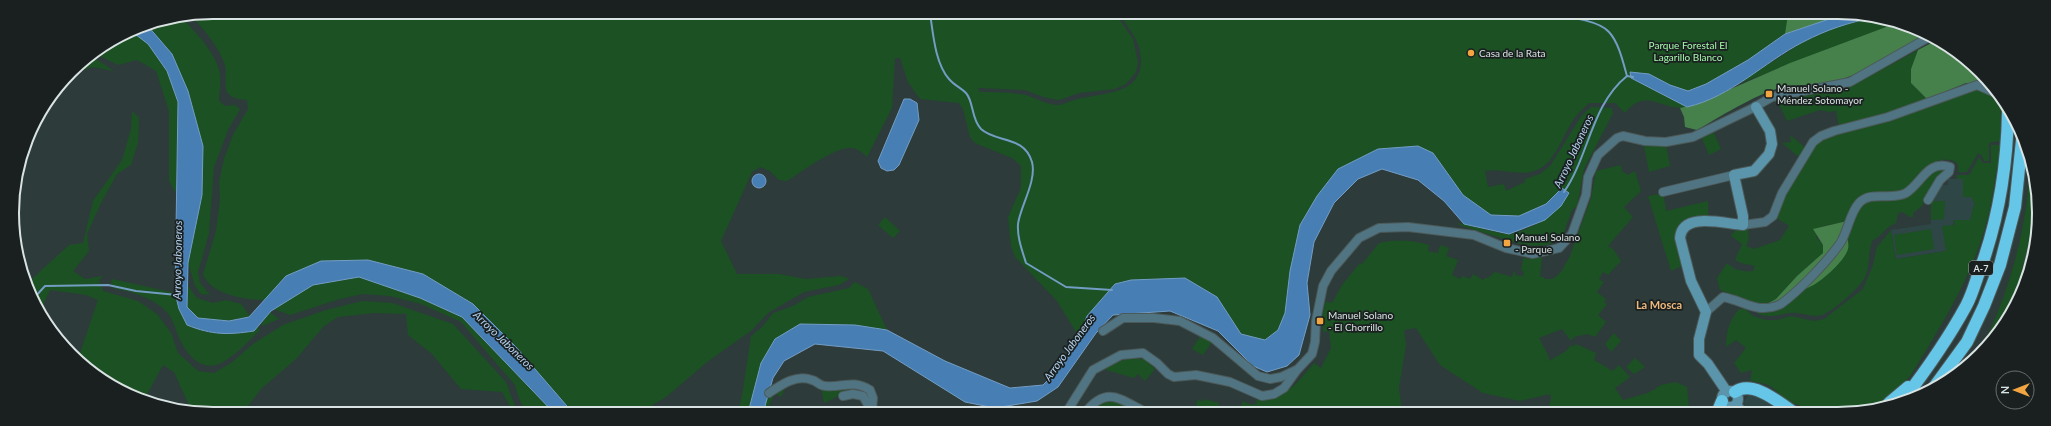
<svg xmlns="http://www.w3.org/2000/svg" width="2051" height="426" font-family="Lato,sans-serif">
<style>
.built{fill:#2f4646}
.green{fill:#1b5123}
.forest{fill:#46814b}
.water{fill:#477fb5;stroke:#739dc3}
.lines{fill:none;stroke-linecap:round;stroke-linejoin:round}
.stream{stroke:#739dc3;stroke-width:2}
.street-casing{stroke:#4c5959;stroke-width:10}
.secondary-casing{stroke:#4c5959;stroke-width:12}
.highway-casing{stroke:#4c5959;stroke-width:14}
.street{stroke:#507481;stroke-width:8}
.secondary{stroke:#5a95ab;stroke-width:10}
.highway{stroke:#65c6e7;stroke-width:12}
.poi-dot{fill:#f2a541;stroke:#1a2020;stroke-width:1.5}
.labels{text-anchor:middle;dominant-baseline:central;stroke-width:3.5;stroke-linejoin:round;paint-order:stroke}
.shield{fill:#1a2020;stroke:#a0a8a8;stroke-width:1}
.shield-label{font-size:9px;font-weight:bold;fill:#dae3e3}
.park-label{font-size:10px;fill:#a6faac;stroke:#1a2020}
.poi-label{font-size:10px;fill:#dae3e3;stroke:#1a2020;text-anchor:start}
.water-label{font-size:11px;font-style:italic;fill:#b4d2f0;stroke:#1a2020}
.neighbourhood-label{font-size:11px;font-weight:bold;fill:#f0ba7d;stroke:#1a2020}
.rim{fill:none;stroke:#dae3e3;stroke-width:2}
</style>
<rect width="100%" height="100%" fill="#2d3b3b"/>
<g class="built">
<polygon points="1948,179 1963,179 1975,202 1970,221 1954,220 1946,251 1896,259 1891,230 1931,224 1931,201 1941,185 1948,185"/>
<polygon points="1749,395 1760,396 1788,414 1750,413 1745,406 1744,401"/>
</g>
<g class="green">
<path d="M213,12l902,1 18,26 5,23 -2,10 -10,12 -11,5 -36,4 -20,7 -16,-3 -18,-7 -47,-2 2,4c15,0 31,0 46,3 10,3 21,10 32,10 8,-1 16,-6 24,-7 31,-6 68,-7 57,-51 -4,-13 -14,-22 -19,-34l724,1 -59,20 -37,26 -42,24 -18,7 -18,-6 -21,-11 -18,4 56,29c-25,5 -41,-21 -62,6l-10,-10h-26c-4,4 -9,8 -13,13 -12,15 -21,48 -39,54 -18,7 -35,-2 -52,1l3,16 16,-3 2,7 19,-9v-3l15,-5 10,-8 32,-51 9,-8 21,1 1,5 -29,56 -7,37 -5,4 -8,22 -5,7 -11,6 -15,1 -16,-3 -58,-18 -1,-2c10,2 47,12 52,11 12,-2 24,-9 35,-14l1,-16 -27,12 -28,-1 -28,-20 -30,-42 -55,-4 -40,20 -21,27 -27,75 -5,42 -7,17 -13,10 -24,-6 -24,-37 -32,-19 -54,2 -16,4 -28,32 -7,18 -4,-2 -19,-31 -42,-44 -4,-11 -3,-29 13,-29v-22l-9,-8 -37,-15 -5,-6 -7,-28 -4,-6 -39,-4 -12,-17 -8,-24h-5l-3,50 -25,49c-4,-4 -10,-9 -16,-9 -15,-2 -50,24 -64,33l-8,-1 -9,-9 -10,-4 -8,5 -31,69 16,33h42l27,5 36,-3 7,3 -10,6 -35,7 -36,21 -16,17 -45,32 -41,35 -26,16h-67l-57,-66 -43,-43 -50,-30 -55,-14 -82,16 -22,24c-19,0 -54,-6 -61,-26l13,-43 4,-32 -1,-17 5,-23 9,-24 15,-26 -1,-9c-7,-1 -16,-1 -20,-8 -3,-6 0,-19 -2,-27 -6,-18 -21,-36 -34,-49z"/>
<polygon points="1875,17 1894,24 1736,85 1803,42 1843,24"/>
<path d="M182,18c12,12 37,39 38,57 1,9 -1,17 -1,26l6,5 10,-1 5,4 -12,21 -14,37 -5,66 -11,39 2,11 10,12 -9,-1 -6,-8 -7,-23 14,-68 -30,-141 -25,-29z"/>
<polygon points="131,31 148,44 167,71 178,102 176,193 169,181 169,111 156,71 137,60 118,65 96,54"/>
<polygon points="1918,50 1911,69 1911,83 1927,99 1879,116 1839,126 1836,111 1829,112 1820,110 1787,121 1777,100 1779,98 1844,90"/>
<polygon points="90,58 96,59 114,71 92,67 68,75 71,71"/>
<path d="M1978,89l13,7 10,12 -1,33 -11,2v18h-5l-2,-5 -4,-3 -11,19h-9c1,-6 0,-10 -7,-12 -24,-5 -30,23 -48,31 -9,4 -25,2 -34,2l-22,28 -27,6 -4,10 7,8v8l-26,23 -21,23 -13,7 -43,-16 -3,-12 10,-15c7,7 16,9 26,8l2,-5 -14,-3 -6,-3 7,-16 -11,-8 5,-7h12l1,10 -3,7 8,3 26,-9 9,-14 -14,-9c9,-25 28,-62 48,-79l131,-44z"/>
<polygon points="132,111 139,118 138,143 131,165 117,174 101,203 87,234 89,251 73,271 85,279 103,276 99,280 103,291 138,301 157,314 171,333 178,353 198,371 214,373 231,363 253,344 283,325 326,310 362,301 392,303 453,324 506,382 516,409 521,413 513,411 502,392 461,389 432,354 408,335 406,314 374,313 338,317 324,326 296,359 262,388 243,412 192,412 174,372 163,365 145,398 113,387 78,359 98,300 86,295 50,290 41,309 28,286 34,277 69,245 83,243 93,201 122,160 131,129"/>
<polygon points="1713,131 1721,149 1709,155 1701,136"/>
<polygon points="1790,135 1806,148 1800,158 1782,143 1791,142"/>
<polygon points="1648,144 1666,145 1670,166 1649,172 1644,146"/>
<path d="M1991,145h9v5c-5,27 -8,56 -16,81 -16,53 -45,98 -73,144 -9,10 -19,21 -30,27 -28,18 -66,13 -94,-2 -7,-4 -12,-12 -19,-15 -5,-2 -12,-3 -18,-4l2,-11 -11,3 -7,-10 12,-15 -10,-8 -10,7c0,-15 3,-26 13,-38h6l8,7 13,4h11l14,-4 23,5 10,-2 39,-30 10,-24 4,-18 14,-17 5,29 50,-8 -4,-25 12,-1v-5h16l5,-18 -3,-1v-4h-9v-18h-6v-4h12l10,-18 4,6h8z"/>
<path d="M2030,157l2,4 4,55 -15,57 -5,33 -36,49 -9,7c6,-11 14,-21 19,-32 24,-53 39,-114 40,-173z"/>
<path d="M1621,165l1,6 6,4 7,-4 6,20 -17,16 9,10 -25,29 5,3 8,12 -13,14 -5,-3 -4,7 5,3 -7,10 9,7 -2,3 3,2 -9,11 8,7 -11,15 -8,-3 -13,3 -3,4 -9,-12 -23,9 10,19v4l17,-10 5,-6 2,2 3,-3 20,9 -2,7 19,11 6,-6 11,12 -15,11 8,12 25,-7 13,-8 15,-3 11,5 2,21 13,-2 -1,7h-154l4,-15 -1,-4 -30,7 -37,-8 -43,-28 -24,-37 -12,2 2,15 -7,42 3,26h-172l1,-5 7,4 5,-11c5,3 9,5 14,2l-1,-2 2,-3 23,-3 14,-10 19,-22 7,5 10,-20 -2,-17 -6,1 -1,-16 4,-15 6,2 10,-18 18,-22 2,1 17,-21c15,-4 35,-3 50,2l-1,6 10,2 2,-8 9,3 -3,8 12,4 -6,15 8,4 2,-3 8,3 3,-5 10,6 2,-2h3l7,-6 17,5 3,-8v6l8,1 1,-4 -3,-2 2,-12 7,1 12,-2 -2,20h4v2h9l8,-7 9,-16 21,-58 5,-27z"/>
<path d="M1936,169h9l-1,5 -15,17 -7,15 -9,7v4h-3l-8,-5 -4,1 -2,10c-12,5 -13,12 -24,18 -4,12 -2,25 -7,36 -5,11 -32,34 -43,38 -10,3 -22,-4 -33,-2 -11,2 -27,7 -35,-3l47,-20 28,-17 31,-68 9,-6 24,-1z"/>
<polygon points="1659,194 1664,197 1666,211 1708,201 1708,218 1684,222 1684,265 1671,271 1648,196"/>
<polygon points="1931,201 1945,201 1944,219 1931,220"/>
<polygon points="885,217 900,231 893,238 878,225"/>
<polygon points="1931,229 1934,249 1897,255 1894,235"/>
<path d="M359,277l61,21 42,19 92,96c-28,0 -31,1 -39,-28l-54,-63 -40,-18 -31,-8 -27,-2 -23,5 -50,16 -17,-6 40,-24z"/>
<path d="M112,279l63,14 4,16 26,23 24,2 25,-3 3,-6 3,5c-27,26 -54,60 -80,10 -4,-8 -6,-20 -13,-28 -12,-13 -35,-21 -52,-23l-4,-5z"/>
<polygon points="855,282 868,289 887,330 855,325 800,324 775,339 748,413 738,413 742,395 751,336 762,327 773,313 793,306 808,297 849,288"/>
<polygon points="186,283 197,298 213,303 226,300 241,304 250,316 229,321 198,318 187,307"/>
<polygon points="270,312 279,319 262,326 261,324"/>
<polygon points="1614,333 1621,341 1611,352 1605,344"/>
<polygon points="1201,335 1212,342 1203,355 1192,349"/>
<polygon points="1635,358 1645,367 1634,374 1626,367"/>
<polygon points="1127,359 1145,359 1155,369 1145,381 1138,374 1134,378 1106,370 1107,365"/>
<polygon points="851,385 868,391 869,400 844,393 824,403 821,388"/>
<polygon points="786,386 781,397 775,393 769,405 769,413 763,413 768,395"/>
<polygon points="1115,399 1143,413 1087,413 1104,400"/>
<polygon points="1204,399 1219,403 1217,413 1195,413 1197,400 1203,401"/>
</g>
<g class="forest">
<polygon points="1788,14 1844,14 1785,34"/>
<path d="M1894,24l32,11c-25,14 -50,32 -78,42 -20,8 -42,7 -63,10 -23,3 -67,31 -88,43l-12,-3 -1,-10 -4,-9 14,-3 96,-42z"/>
<polygon points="1939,39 1997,90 1983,83 1966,83 1927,99 1911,83 1911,69 1918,50"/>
<path d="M1847,221c-13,32 -38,53 -61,77l-7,5 -16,3 13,-7 21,-23 26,-23v-8l-10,-16z"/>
<path d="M1847,237c1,3 2,9 1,12 -4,14 -34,40 -47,41l35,-35z"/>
</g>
<g class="water">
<path d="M1844,14h20l11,3c-27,6 -47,12 -72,25 -39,20 -72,55 -116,65l-56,-29 -1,-6 19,2 21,11 18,6 18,-7 42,-24 37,-26z"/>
<path d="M147,25l25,29 16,37 15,55 -1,49 -14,68 -1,44 11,11 31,3 20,-4 37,-41 35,-15 47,-1 55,14 50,30 43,43 57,66h-19l-92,-96 -42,-19 -61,-21 -46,8 -42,26 -17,20c-26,4 -42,4 -67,-6l-8,-16 -4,-16 3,-191 -11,-31 -19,-27 -17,-13 5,-4z"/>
<polygon points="904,99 910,99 917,103 919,120 899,165 894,170 887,171 881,168 878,161"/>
<polygon points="1418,146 1433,153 1463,195 1491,215 1519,216 1546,204 1562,188 1569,193 1561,206 1545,220 1509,234 1464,224 1444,201 1418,180 1382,169 1358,179 1334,203 1314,242 1307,283 1310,315 1299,355 1287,366 1267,372 1253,366 1218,331 1170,311 1113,315 1096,333 1058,387 1037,401 995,408 965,402 883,351 815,344 784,361 773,378 763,413 748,413 761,363 775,339 800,324 855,325 887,330 945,361 1010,388 1043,385 1063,365 1076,344 1087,316 1115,284 1131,280 1185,278 1217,297 1241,334 1265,340 1278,330 1285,313 1290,271 1300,225 1317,196 1338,169 1378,149"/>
<circle cx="759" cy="181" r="7"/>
</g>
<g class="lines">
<g class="stream">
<path d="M930,13c3,20 5,50 19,66 5,6 12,9 17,14 8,9 5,26 15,36 15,14 43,6 51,33 5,19 -12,45 -14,62 -1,13 4,26 8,39l40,24 46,3"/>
<path d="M1543,13c17,3 55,6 66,19 10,11 14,30 18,44"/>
<polyline points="1834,14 1840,17"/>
<path d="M1564,192c25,-36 27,-87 63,-116l6,1"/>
<polyline points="34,298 45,286 108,285 136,291 177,295"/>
</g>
<g class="street-casing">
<g id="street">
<polyline points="1663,192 1734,175"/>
<polyline points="1743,225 1765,222 1773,216 1782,193 1813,142 1821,136 1834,131 1888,117 1977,85 2000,95"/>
<polyline points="2025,280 2037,228"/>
<path d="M1706,312l17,-15c22,4 35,18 58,7 19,-14 47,-43 60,-62 7,-12 9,-29 18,-39 12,-13 32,-2 47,-10 15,-9 22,-34 44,-26l-1,5 -9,8 -12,20"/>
<polyline points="1103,331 1123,318 1154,318 1180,321 1213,338 1258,376 1270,379 1281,377 1296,370"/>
<path d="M769,393c12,-8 27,-19 43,-13 5,1 7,6 13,6 18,2 27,-7 45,4l3,8 -1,13"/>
<polyline points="843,396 853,394 863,396 871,410"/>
<polyline points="1066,413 1093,370 1121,355 1143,353 1157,363 1168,374 1174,377 1196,375 1230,382 1262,396 1274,394 1284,388 1297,370 1312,354 1315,342 1316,321 1323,286 1331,271 1359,238 1379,228 1408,227 1474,235 1506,248 1533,254 1559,248 1572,234 1586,195 1588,177 1598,155 1617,138 1623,136 1645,141 1666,142 1693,137 1751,109 1772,97 1850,82 1931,36"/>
<path d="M1085,413c23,-30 38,-11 63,0"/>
</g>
</g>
<g class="secondary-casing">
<g id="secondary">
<circle cx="1730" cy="399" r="8"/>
<path d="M1727,392l-19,-28 -9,-9v-16l7,-27 -15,-31 -11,-43c2,-27 45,-14 63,-13v-9l-9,-41 20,-4 15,-17 3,-10 -2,-13 -14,-24"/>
<polyline points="1736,405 1743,413"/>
</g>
</g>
<g class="highway-casing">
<g id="highway">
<polyline points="1932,390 1967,342 1984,306 2000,265 2015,207 2022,140"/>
<path d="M1735,392c18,-13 46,12 61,22"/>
<path d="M1904,399c23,-30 44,-60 62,-93 5,-9 8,-19 11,-28 21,-54 30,-109 31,-166"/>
<polyline points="1889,403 1908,387"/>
<polyline points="1717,413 1722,401"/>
</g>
</g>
<use href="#street" class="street"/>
<use href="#secondary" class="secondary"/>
<use href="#highway" class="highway"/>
</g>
<g class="poi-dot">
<circle cx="1471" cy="53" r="4"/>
<rect x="1765" y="90" width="8" height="8" rx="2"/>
<rect x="1503" y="239" width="8" height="8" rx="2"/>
<rect x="1316" y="317" width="8" height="8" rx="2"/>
</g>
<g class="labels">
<rect class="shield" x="1969" y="261" width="24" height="14" rx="3"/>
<g class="shield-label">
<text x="1981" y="268">A-7</text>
</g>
<g class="park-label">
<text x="1688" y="45">Parque Forestal El<tspan x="1688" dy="12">Lagarillo Blanco</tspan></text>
</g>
<g class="poi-label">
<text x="1479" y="53">Casa de la Rata</text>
<text x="1777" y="88">Manuel Solano -<tspan x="1777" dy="12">Méndez Sotomayor</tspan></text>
<text x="1515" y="237">Manuel Solano<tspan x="1515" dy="12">- Parque</tspan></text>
<text x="1328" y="315">Manuel Solano<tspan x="1328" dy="12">- El Chorrillo</tspan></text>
</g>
<g class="water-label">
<text transform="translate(1573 151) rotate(-65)">Arroyo Jaboneros</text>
<text transform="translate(177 260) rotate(-89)">Arroyo Jaboneros</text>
<text transform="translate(504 340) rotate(44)">Arroyo Jaboneros</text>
<text transform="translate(1069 347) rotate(-54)">Arroyo Jaboneros</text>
</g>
<g class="neighbourhood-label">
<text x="1659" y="304">La Mosca</text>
</g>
</g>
<path d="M0 0H2051V426H0ZM213 19H1838A194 194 0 0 1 2032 213V213A194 194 0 0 1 1838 407H213A194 194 0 0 1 19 213V213A194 194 0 0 1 213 19Z" fill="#1a2020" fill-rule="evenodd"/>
<path class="rim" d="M213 19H1838A194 194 0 0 1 2032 213V213A194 194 0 0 1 1838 407H213A194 194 0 0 1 19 213V213A194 194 0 0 1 213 19Z"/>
<g transform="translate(2015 390) rotate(270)"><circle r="19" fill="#1a2020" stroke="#676e6e"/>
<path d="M0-3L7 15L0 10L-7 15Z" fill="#f2a541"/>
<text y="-6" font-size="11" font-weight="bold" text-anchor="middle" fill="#dae3e3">N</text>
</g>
</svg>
